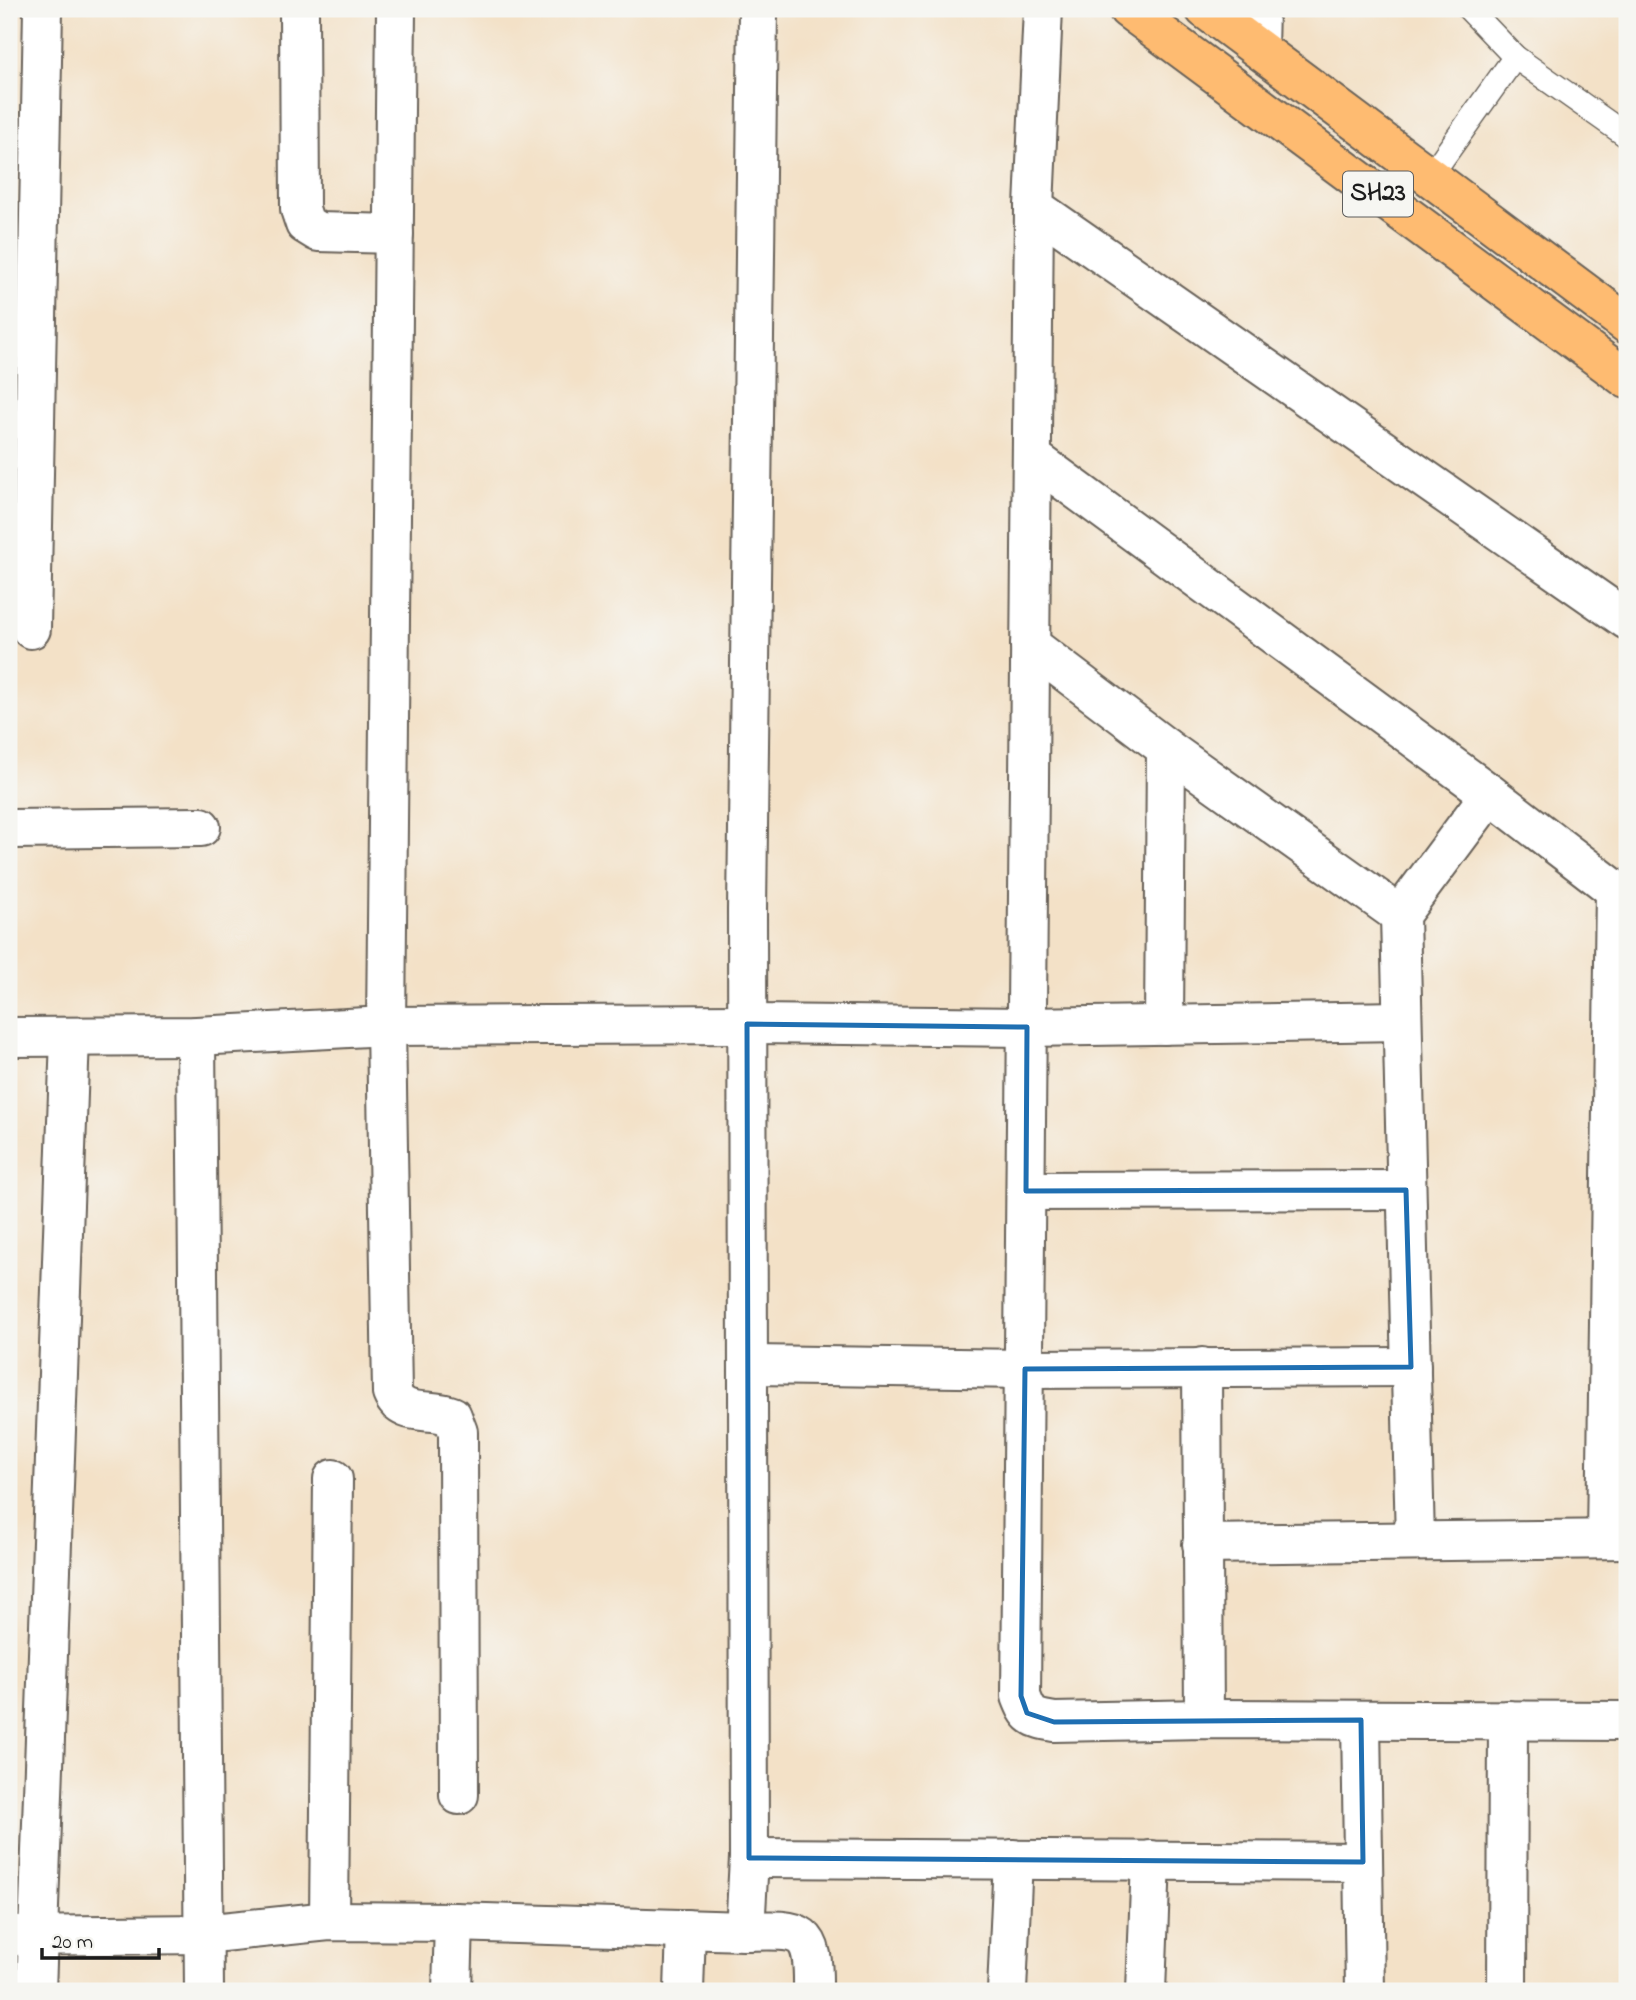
<svg xmlns="http://www.w3.org/2000/svg" width="1636" height="2000" font-family="'Indie Flower',sans-serif">
<style>
.lines{fill:none;stroke-linecap:round;stroke-linejoin:round}
.lane-casing{stroke:#676158;stroke-width:26}
.street-casing{stroke:#676158;stroke-width:42}
.primary-casing{stroke:#676158;stroke-width:42}
.lane{stroke:#fff;stroke-width:23}
.street{stroke:#fff;stroke-width:38}
.primary{stroke:#febb71;stroke-width:38}
.marked{fill:none;stroke:#1f6fb2;stroke-width:5;stroke-linejoin:round}
.labels{text-anchor:middle;dominant-baseline:central;stroke-width:5;stroke-linejoin:round;paint-order:stroke}
.shield{fill:#f6f6f2;stroke:#5d5d5c;stroke-width:2}
.shield-label{font-size:26px;font-weight:bold;fill:#1c1c1c}
</style>
<rect width="100%" height="100%" fill="#f6f6f2"/>
<filter id="ink" filterUnits="userSpaceOnUse"><feTurbulence type="fractalNoise" baseFrequency=".0143" numOctaves="2"/><feDisplacementMap in="SourceGraphic" scale="14" xChannelSelector="R" yChannelSelector="G"/><feConvolveMatrix kernelMatrix="1 2 1 2 8 2 1 2 1" color-interpolation-filters="sRGB"/></filter>
<filter id="wash" filterUnits="userSpaceOnUse"><feTurbulence type="fractalNoise" baseFrequency=".00686" numOctaves="4" result="noise"/><feDisplacementMap in="SourceGraphic" scale="28" xChannelSelector="R" yChannelSelector="G"/><feGaussianBlur stdDeviation="1.57" result="paint"/><feColorMatrix in="noise" values="0 0 0 0 0 0 0 0 0 0 0 0 0 0 0 0 0 1.4 0 .05"/><feComposite in="paint" operator="in"/></filter>
<g filter="url(#wash)">
<rect width="100%" height="100%" fill="#f3e1c7"/>
</g>
<g filter="url(#ink)">
<g class="lines">
<g class="lane-casing">
<g id="lane">
<polyline points="1515,57 1627,136"/>
<polyline points="1430,176 1515,57 1469,9"/>
</g>
</g>
<g class="street-casing">
<g id="street">
<polyline points="299,9 300,209 305,224 318,232 394,234"/>
<path d="M396,9l-10,1017 6,367c10,25 37,14 60,23l6,16 1,363"/>
<polyline points="1043,9 1034,207 1627,620"/>
<polyline points="1258,48 1259,9"/>
<path d="M1034,207l-13,1489c8,21 11,22 33,26l150,-3 423,2"/>
<polyline points="1032,457 1490,794 1627,899"/>
<polyline points="31,629 43,9"/>
<polyline points="1030,645 1166,748 1400,915"/>
<polyline points="9,829 201,827"/>
<polyline points="1164,1025 1166,748"/>
<polyline points="196,1036 204,1991"/>
<polyline points="9,1037 196,1036 386,1026 747,1024 1027,1027 1402,1021"/>
<polyline points="1026,1191 1406,1190"/>
<polyline points="748,1365 1025,1369 1411,1367"/>
<polyline points="1202,1367 1204,1719"/>
<polyline points="1606,1539 1615,890"/>
<polyline points="1415,1541 1400,915 1490,794"/>
<polyline points="1202,1544 1627,1539"/>
<polyline points="1361,1720 1365,1991"/>
<polyline points="749,1858 1363,1862"/>
<polyline points="329,1921 333,1479"/>
<polyline points="745,1931 749,1858 747,910 758,9"/>
<path d="M9,1936l194,-2 126,-13 125,1 291,9c58,-2 69,-3 68,60"/>
<polyline points="36,1991 70,1037"/>
<polyline points="452,1991 454,1922"/>
<polyline points="684,1991 686,1929"/>
<polyline points="1007,1991 1013,1859"/>
<polyline points="1146,1991 1151,1860"/>
<polyline points="1507,1991 1508,1720"/>
</g>
</g>
<g class="primary-casing">
<g id="primary">
<polyline points="1128,9 1627,379"/>
<polyline points="1205,9 1627,324"/>
</g>
</g>
<use href="#lane" class="lane"/>
<use href="#street" class="street"/>
<use href="#primary" class="primary"/>
</g>
</g>
<path class="marked" d="M747,1024l280,3 -1,164 380,-1 5,177 -386,2 -4,327 6,17 27,9 307,-2 2,142 -614,-4z"/>
<g class="labels">
<rect class="shield" x="1343" y="171.5" width="70" height="45" rx="5"/>
<g class="shield-label">
<text x="1378" y="194">SH23</text>
</g>
</g>
<rect width="1636" height="2000" fill="none" stroke="#f6f6f2" stroke-width="35"/>
<path d="M42 1948v10h117v-10" fill="none" stroke="#1c1c1c" stroke-width="3.5"/>
<text x="52" y="1948" font-size="21" fill="#1c1c1c" stroke="#f6f6f2" stroke-width="5" paint-order="stroke">20 m</text>
</svg>
